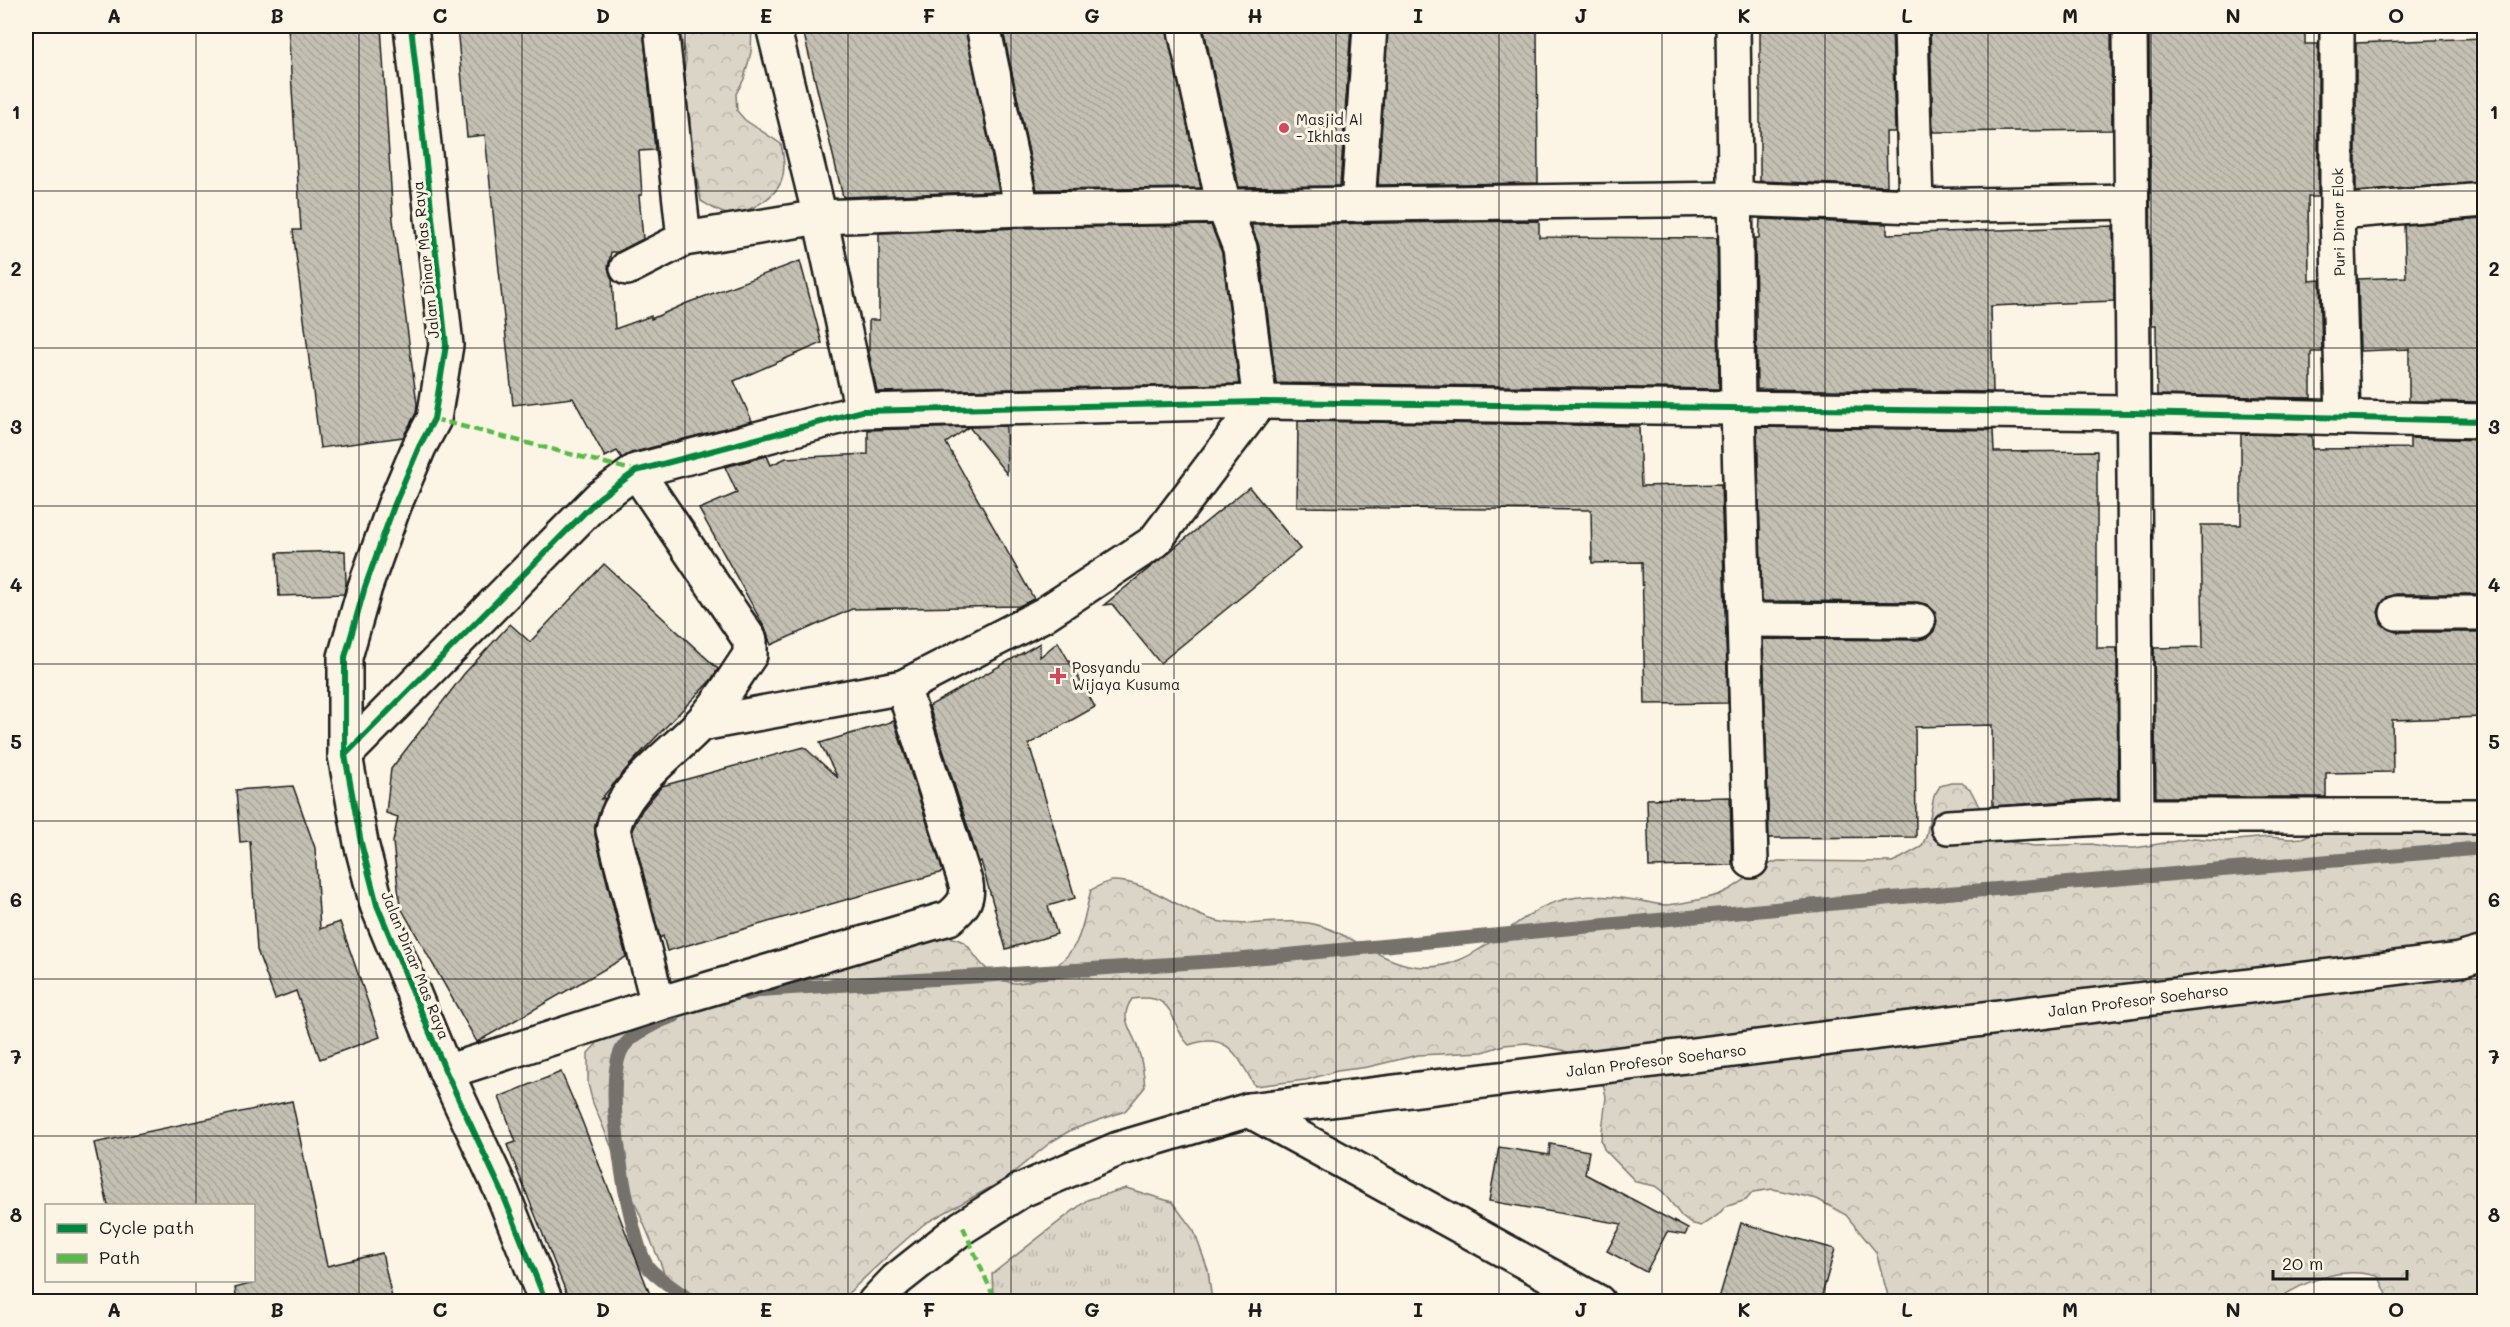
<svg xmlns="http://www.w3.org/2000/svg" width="2510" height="1327" font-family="Mali,sans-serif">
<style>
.grass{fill:url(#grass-tufts);stroke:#7c7872;stroke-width:1.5}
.forest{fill:url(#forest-crowns);stroke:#7c7872;stroke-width:1.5}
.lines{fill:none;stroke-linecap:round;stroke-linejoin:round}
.stream{stroke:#75726c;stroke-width:14}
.building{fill:url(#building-back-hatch);stroke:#1c1c1c;stroke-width:1.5}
.minor-casing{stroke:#1c1c1c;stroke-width:38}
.major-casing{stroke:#1c1c1c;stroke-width:38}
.minor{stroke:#fcf5e5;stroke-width:33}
.major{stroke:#fcf5e5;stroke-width:33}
.quiet{stroke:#58b947;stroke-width:4.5;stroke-dasharray:9 4.5;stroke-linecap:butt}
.cycleway-casing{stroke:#fcf5e5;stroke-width:10}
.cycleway{stroke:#00873e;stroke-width:6}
.grid{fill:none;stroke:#1c1c1c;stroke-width:1.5;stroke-opacity:0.55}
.poi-dot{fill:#d1495b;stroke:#fcf5e5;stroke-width:2}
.labels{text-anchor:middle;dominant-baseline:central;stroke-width:6;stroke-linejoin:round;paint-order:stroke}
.poi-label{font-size:15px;fill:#1c1c1c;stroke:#fcf5e5;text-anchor:start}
.street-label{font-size:15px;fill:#1c1c1c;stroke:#fcf5e5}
.neatline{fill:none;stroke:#1c1c1c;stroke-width:2}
.grid-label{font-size:20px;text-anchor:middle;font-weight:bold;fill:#1c1c1c}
</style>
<defs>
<pattern id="grass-tufts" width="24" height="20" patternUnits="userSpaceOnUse" patternTransform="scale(1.5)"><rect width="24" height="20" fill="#dbd5c8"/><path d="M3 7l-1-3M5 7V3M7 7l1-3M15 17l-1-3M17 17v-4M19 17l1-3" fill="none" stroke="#bbb6ab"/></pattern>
<pattern id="forest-crowns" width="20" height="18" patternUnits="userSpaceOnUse" patternTransform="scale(1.5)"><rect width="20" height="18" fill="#dbd5c8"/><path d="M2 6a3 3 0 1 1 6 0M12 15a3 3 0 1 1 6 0" fill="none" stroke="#bbb6ab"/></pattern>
<pattern id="building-back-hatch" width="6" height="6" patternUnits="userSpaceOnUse" patternTransform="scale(1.5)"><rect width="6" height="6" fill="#c4c0b3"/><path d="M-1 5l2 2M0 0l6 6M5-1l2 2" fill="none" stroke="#a8a499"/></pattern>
</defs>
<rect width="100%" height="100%" fill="#fcf5e5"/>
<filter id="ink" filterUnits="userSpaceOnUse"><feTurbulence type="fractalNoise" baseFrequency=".0167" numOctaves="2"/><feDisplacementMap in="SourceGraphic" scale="12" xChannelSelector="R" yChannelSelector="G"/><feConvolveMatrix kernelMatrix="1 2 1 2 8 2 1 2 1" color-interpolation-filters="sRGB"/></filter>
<g filter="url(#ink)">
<polygon class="grass" points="1126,1188 1172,1202 1194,1231 1208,1270 1212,1301 987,1301 993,1294 992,1274 1087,1200"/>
<g class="forest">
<path d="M679,26h73l-1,26 -7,27 -8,15 1,17 8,9 36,24c7,31 3,47 -27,63 -7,4 -19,8 -27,7 -8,-1 -19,-9 -26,-13l-6,-33 -7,-18 2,-32 -9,-29 5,-29z"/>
<path d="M1951,783h11l8,6 9,17 3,10 29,26 23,4 58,-2 21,4h22l59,-10 32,3 43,-4 21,2 12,-1 60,-27 122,-4v494h-94l-11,-24c-36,-12 -74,4 -104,24l-196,1 -34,-7 -53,6 -32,-4 -22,4h-41l-9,-5 -12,-44 -30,-37 -29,-16 -44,-10 -20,3 -7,8 -21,7 -7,8 -17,11 -11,-3 -8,-6 -19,-25 -8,-6 -19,-4 -32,-33 -3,-9 5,-43 -2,-10 -4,-8 -28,-25 -10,-4 -35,-7 -23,2 -21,7 -65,3 -50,12 -31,4 -31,9 -51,6c-17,-28 -26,-56 -66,-41 -22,-21 -9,-53 -57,-46 -14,20 0,30 6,50 4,12 6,26 7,38l-20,24 -54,19 -20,12 -47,38 -80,44 -31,27 -53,50h-169l-9,-34 -69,-164 -5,-19v-31l14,-15 336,-103c40,6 25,14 50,35 7,6 19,14 29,13 23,-1 48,-20 59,-40 8,-16 10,-35 15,-53 6,-3 14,-8 21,-9 33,-2 69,30 101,39 35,10 72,-5 108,6 30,9 56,32 87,39 57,13 93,-38 137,-59 28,-13 60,-11 90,-6 10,1 21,5 31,5 14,-1 31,-5 45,-8 26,-6 42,-29 67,-36l114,1 9,-4 20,-11 5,-10 8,-41 6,-10z"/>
</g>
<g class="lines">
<g class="stream">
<polyline points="747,994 760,990 1233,960 1924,895 2484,848"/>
<path d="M674,1016c-14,4 -41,18 -50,30 -24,31 4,184 22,218 6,11 35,29 46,38"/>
</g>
</g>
<g class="building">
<polygon points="288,26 381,26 393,220 417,404 416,413 403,437 320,448 293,230 301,230"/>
<polygon points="457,26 643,26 655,150 639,151 642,195 639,195 643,239 618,252 611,252 608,268 612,279 615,329 651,316 651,319 687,303 800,261 822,343 734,381 752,421 631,453 622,458 617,451 605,457 573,398 513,405 485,135 467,137"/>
<polygon points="802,26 965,26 999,191 843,197"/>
<polygon points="1002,26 1166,26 1201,188 1037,190"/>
<polygon points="1203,26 1351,26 1340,186 1239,187"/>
<polygon points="1388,26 1537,26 1538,183 1378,185"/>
<polygon points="1760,26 1892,26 1895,132 1886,132 1887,186 1760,181"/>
<polygon points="1930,26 2111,26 2112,130 1933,132"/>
<polygon points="2149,26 2305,26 2305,44 2318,44 2318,197 2308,197 2309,281 2320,280 2322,352 2311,352 2311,398 2157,395 2156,325 2151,325"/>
<polygon points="2484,38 2484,182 2356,192 2356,43"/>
<polygon points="1760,219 1887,224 1887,234 2113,226 2114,301 1991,306 1993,392 1757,389 1755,238 1759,238"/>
<polygon points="2484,219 2484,402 2409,401 2409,349 2360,351 2358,279 2406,277 2404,225"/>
<polygon points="1539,221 1539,237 1717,238 1719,389 1276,383 1259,246 1251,225"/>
<polygon points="1211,225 1222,253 1239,384 877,392 869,353 869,320 879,320 879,233 1023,228"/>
<polygon points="1298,421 1639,426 1641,486 1721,484 1728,703 1645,704 1642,562 1592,563 1591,510 1297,507"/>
<polygon points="1006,426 1007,474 969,427"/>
<polygon points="969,427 946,443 1034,599 1019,606 852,609 771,645 766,630 699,509 737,493 725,467 767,456 771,465 786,458 868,454 868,430"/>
<polygon points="1757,427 1993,430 1994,452 2097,451 2097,648 2117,648 2118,798 1993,806 1992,725 1915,727 1916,837 1769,838 1763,639 1918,640 1927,638 1934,631 1937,621 1935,612 1928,605 1918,602 1762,601"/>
<polygon points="2241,434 2312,436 2312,449 2410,448 2410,438 2484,440 2484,594 2396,594 2387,597 2381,604 2378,612 2381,623 2388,629 2396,632 2484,632 2484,717 2392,720 2393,772 2326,773 2326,797 2156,797 2154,648 2203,647 2201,525 2241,525"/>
<polygon points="1249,487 1300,549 1160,663 1112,604 1104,605"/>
<polygon points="345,551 346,584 344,594 279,596 277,553"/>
<polygon points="604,564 718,669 711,680 634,760 601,799 605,798 595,824 595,835 626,957 477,1042 400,906 393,842 398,817 386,813 391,769 464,674 510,624 530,642"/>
<polygon points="1058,642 1095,707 1029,744 1075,898 1048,906 1057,934 1006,949 981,861 979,862 929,706 1040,643 1040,657"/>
<polygon points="894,721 943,872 667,951 663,936 660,938 632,830 642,810 662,786 804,747 838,778 820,743"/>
<polygon points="293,786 315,848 320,929 340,922 380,1037 320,1059 296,991 275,999 257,950 250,841 240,842 236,790"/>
<polygon points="1730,797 1732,865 1649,867 1647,799"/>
<polygon points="561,1072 580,1116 653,1302 570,1302 536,1217 507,1145 516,1142 499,1097"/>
<polygon points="292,1101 327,1266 382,1253 393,1302 237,1302 235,1288 254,1283 254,1206 108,1206 94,1143"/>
<polygon points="1550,1144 1589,1151 1585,1174 1688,1229 1685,1235 1667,1232 1646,1272 1607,1251 1622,1224 1489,1201 1499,1147 1549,1155"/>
<polygon points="1741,1223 1835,1249 1820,1302 1718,1302"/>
</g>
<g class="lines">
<g class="minor-casing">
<g id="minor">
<polyline points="411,26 446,345 434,419 419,447 394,506 365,587 345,657 345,755 361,843 377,905 446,1072 502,1192 546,1302"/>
<polyline points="661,26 684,239"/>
<polyline points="773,26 820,217 862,411"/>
<polyline points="983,26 1022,209"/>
<polyline points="1733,26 1738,408 1751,861"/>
<polyline points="1911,26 1916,206"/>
<polyline points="2130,26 2137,816"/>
<polyline points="2337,26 2337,212 2343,418"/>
<polyline points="1358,205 1370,26"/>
<polyline points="2337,212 2484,200"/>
<polyline points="627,268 684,239 820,217 1022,209 1736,199 1916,206 2131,202"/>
<path d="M636,471l114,169v15c-16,23 -31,50 -51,70 -29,31 -78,62 -86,105l45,174"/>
<polyline points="2397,613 2484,613"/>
<polyline points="1745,620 1918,621"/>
<polyline points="701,724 903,687 1043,615 1154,542 1260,402 1240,248 1224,207 1184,26"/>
<polyline points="345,755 599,498 636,471 862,411 1260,402 2134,413 2484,421"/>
<polyline points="1948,827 2137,816 2484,816"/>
<path d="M446,1072l212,-68 291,-86c12,-10 20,-18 17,-34l-63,-197"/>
<polyline points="1249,1110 1598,1302"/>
</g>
</g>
<g class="major-casing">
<polyline id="major" points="875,1302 896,1280 963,1227 1022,1190 1118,1149 1249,1110 2459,960 2484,953"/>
</g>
<use href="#minor" class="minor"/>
<use href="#major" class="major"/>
<g class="quiet">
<polyline points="434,419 636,471"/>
<polyline points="963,1227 996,1302"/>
</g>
<g class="cycleway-casing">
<g id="cycleway">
<polyline points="411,26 446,345 434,419 419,447 394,506 365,587 345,657 345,755 361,843 377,905 446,1072 502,1192 546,1302"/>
<polyline points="345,755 599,498 636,471 862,411 1260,402 2134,413 2484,421"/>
</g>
</g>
<use href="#cycleway" class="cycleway"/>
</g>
</g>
<path class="grid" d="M196,26v1180M359,26v1276M522,26v1276M685,26v1276M848,26v1276M1011,26v1276M1174,26v1276M1336,26v1276M1499,26v1276M1662,26v1276M1825,26v1276M1988,26v1276M2151,26v1276M2314,26v1276M26,191h2458M26,348h2458M26,506h2458M26,664h2458M26,821h2458M26,979h2458M26,1136h2458M196,1280v22"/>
<g class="poi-dot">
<circle cx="1284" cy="128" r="6"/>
<path d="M1055 667h6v6h6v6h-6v6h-6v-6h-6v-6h6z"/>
</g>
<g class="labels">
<g class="poi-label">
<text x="1296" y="119">Masjid Al<tspan x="1296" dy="17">- Ikhlas</tspan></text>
<text x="1072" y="667">Posyandu<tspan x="1072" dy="17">Wijaya Kusuma</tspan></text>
</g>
<g class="street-label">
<text transform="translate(2338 222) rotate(-91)">Puri Dinar Elok</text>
<text transform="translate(425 260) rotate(-96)">Jalan Dinar Mas Raya</text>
<text transform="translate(416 965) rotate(68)">Jalan Dinar Mas Raya</text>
<text transform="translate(2138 1000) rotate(-7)">Jalan Profesor Soeharso</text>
<text transform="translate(1656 1060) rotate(-7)">Jalan Profesor Soeharso</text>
</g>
</g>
<rect width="2510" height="1327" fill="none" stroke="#fcf5e5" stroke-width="66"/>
<rect x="45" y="1204" width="210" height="78" fill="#fcf5e5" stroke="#a29e95" stroke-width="1.5"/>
<rect x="57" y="1224" width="30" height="9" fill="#00873e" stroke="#a29e95" stroke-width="1.5"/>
<text x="99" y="1234" font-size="18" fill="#1c1c1c">Cycle path</text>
<rect x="57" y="1254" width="30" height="9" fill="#58b947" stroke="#a29e95" stroke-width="1.5"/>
<text x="99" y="1264" font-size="18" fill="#1c1c1c">Path</text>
<path d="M2273 1270v9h134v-9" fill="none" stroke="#1c1c1c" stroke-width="3"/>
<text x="2282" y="1270" font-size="18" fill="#1c1c1c" stroke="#fcf5e5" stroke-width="4.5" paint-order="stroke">20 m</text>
<rect x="33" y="33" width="2444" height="1261" class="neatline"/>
<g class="grid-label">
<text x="114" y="23">A</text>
<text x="277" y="23">B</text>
<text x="440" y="23">C</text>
<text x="603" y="23">D</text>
<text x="766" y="23">E</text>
<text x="929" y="23">F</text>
<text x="1092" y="23">G</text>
<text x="1255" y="23">H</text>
<text x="1418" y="23">I</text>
<text x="1581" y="23">J</text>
<text x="1744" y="23">K</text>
<text x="1907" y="23">L</text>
<text x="2070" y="23">M</text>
<text x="2233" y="23">N</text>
<text x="2396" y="23">O</text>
<text x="16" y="119">1</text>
<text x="2494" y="119">1</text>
<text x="16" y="276">2</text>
<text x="2494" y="276">2</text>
<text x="16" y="434">3</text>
<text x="2494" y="434">3</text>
<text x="16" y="592">4</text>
<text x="2494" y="592">4</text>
<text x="16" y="749">5</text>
<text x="2494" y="749">5</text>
<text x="16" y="907">6</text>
<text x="2494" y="907">6</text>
<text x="16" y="1064">7</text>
<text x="2494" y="1064">7</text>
<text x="16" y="1222">8</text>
<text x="2494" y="1222">8</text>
<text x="114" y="1317">A</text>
<text x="277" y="1317">B</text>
<text x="440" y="1317">C</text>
<text x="603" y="1317">D</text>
<text x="766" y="1317">E</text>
<text x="929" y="1317">F</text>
<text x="1092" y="1317">G</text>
<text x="1255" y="1317">H</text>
<text x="1418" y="1317">I</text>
<text x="1581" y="1317">J</text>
<text x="1744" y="1317">K</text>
<text x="1907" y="1317">L</text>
<text x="2070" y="1317">M</text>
<text x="2233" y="1317">N</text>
<text x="2396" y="1317">O</text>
</g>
</svg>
